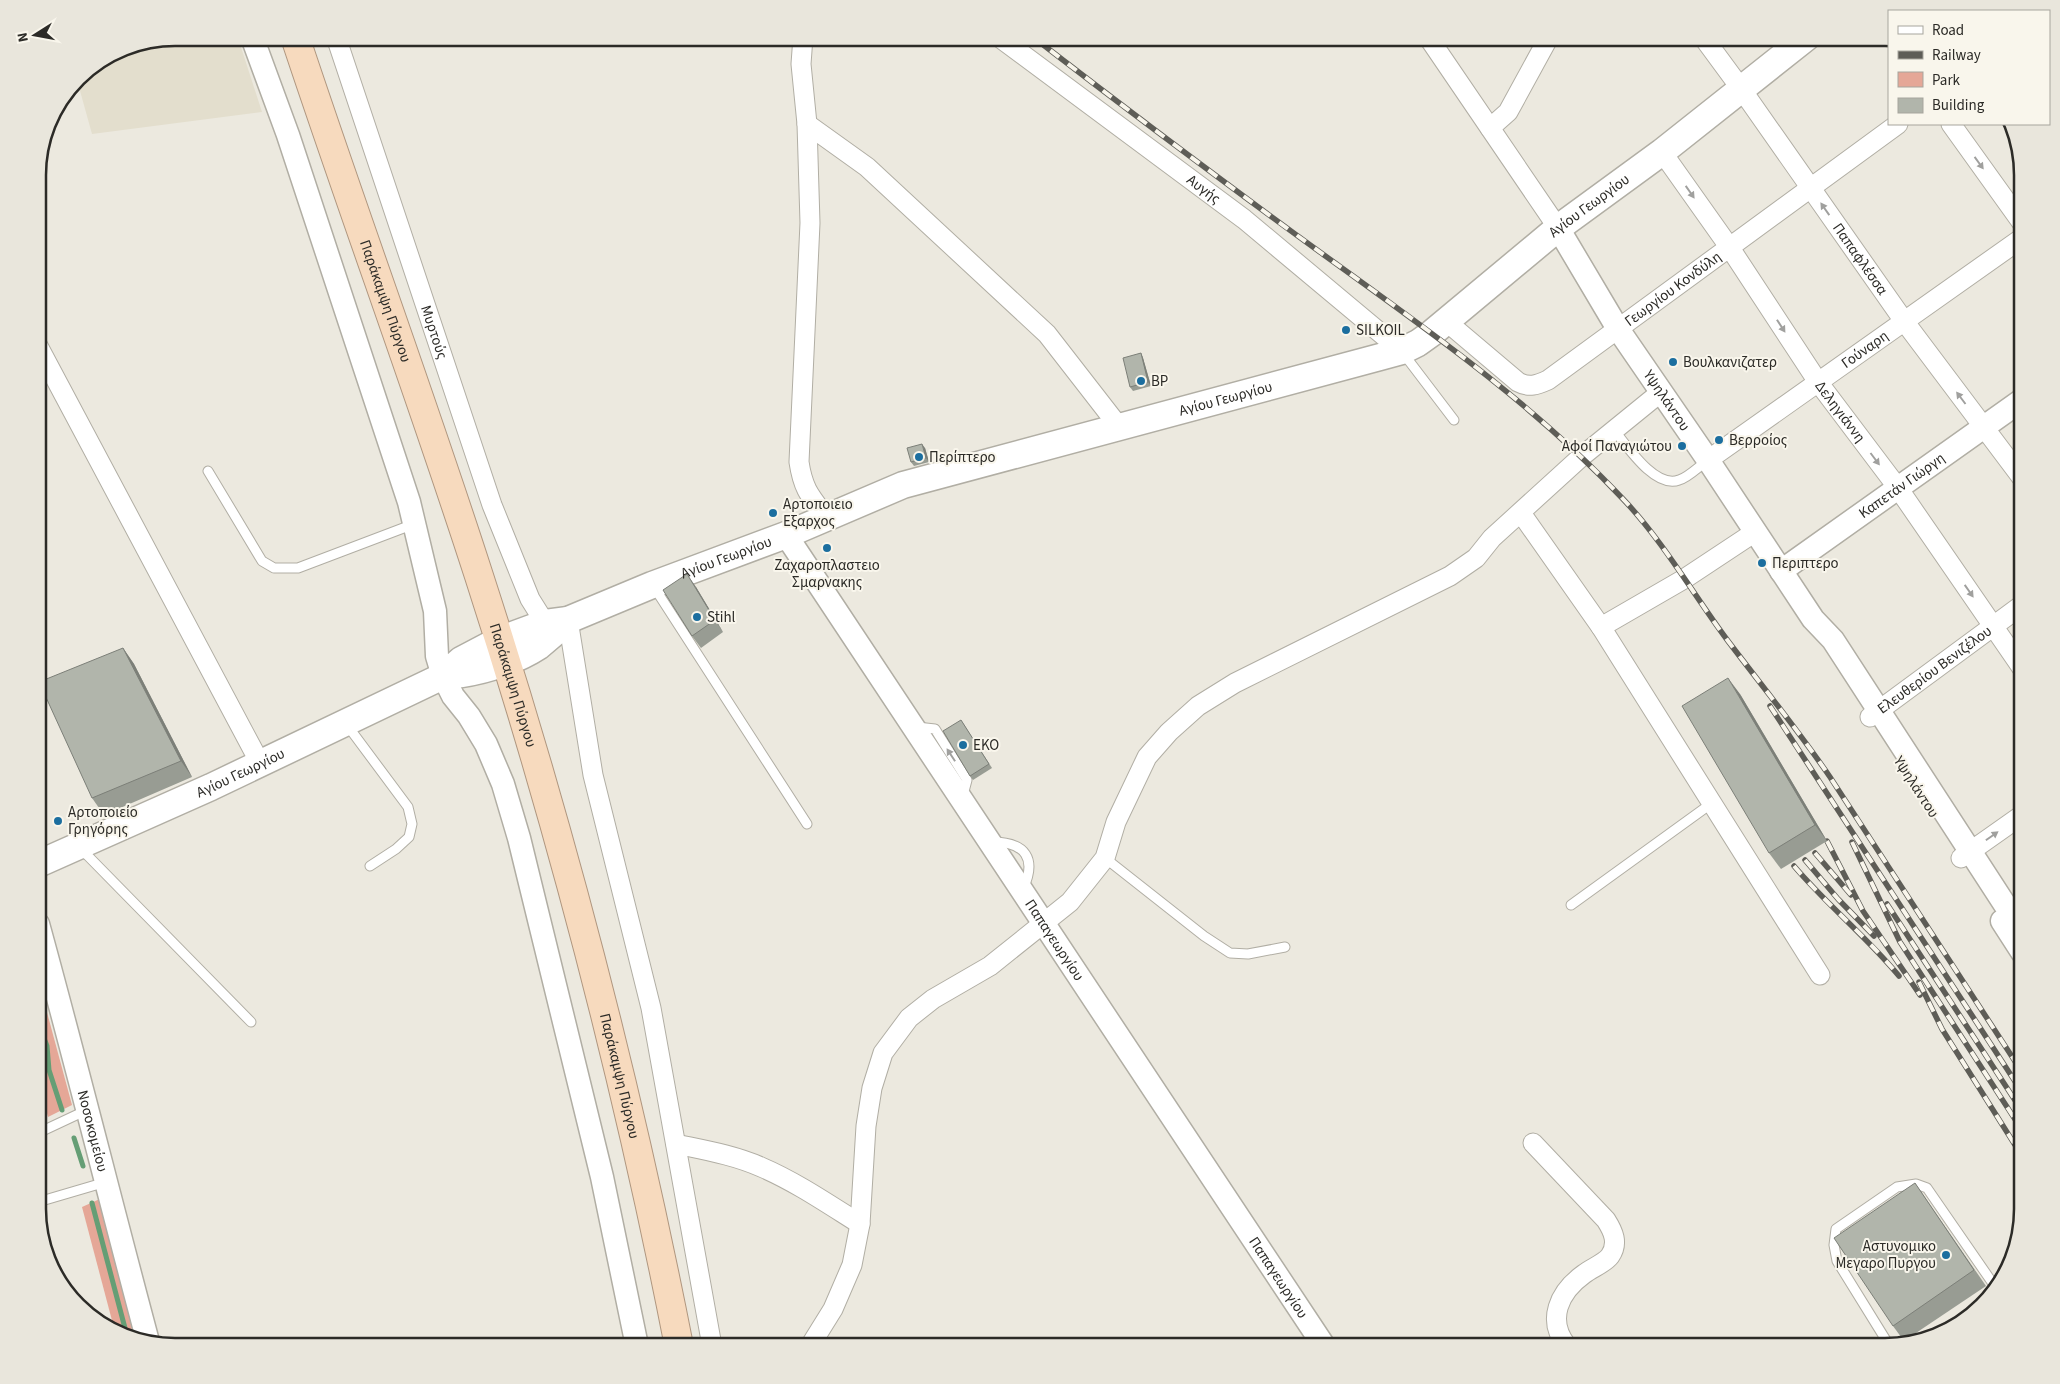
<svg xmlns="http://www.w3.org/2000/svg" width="2060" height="1384" font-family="'Source Sans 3',sans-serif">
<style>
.built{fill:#e3decd}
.green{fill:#e5a797}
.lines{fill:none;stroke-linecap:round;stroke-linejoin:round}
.stream{stroke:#659e75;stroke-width:5}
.service-casing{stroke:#b1aea4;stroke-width:11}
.minor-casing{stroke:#b1aea4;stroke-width:21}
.tertiary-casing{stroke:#b1aea4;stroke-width:25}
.secondary-casing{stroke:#b1aea4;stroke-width:29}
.trunk-casing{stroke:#af967f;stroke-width:30}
.service{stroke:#fff;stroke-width:9}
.minor{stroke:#fff;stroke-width:19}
.tertiary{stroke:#fff;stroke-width:22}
.secondary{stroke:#fff;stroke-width:26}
.trunk{stroke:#f7dabe;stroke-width:28}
.rail-casing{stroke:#5e5d57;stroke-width:5.5}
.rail{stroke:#f9f6ec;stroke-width:4;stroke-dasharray:11;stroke-linecap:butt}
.wall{fill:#989c93}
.shaded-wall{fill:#7c7f78}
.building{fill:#b1b5ab;stroke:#7c7f78}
.oneway{fill:#a0a09e}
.poi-dot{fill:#1b6e9f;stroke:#f9f6ec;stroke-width:2}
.labels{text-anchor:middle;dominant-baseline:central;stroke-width:4;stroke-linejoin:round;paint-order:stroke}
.street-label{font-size:15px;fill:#2c2b27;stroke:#f9f6ec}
.poi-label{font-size:15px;fill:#2c2b27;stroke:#f9f6ec;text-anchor:start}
.rim{fill:none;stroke:#2c2b27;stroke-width:2.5}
</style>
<rect width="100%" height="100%" fill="#ece9df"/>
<polygon class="built" points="175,38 238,38 262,112 92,134 77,80 78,78 123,48"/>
<g class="green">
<polygon points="38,979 72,1105 48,1117 38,1081"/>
<polygon points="102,1198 138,1335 114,1328 82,1207"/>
</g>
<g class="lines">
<g class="stream">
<polyline points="38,1023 47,1046 49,1070 62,1110"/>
<polyline points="74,1138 83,1166"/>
<polyline points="92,1203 126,1332"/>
</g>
<g class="service-casing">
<g id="service">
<polyline points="1403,353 1454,420"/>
<path d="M1614,430c13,16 41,59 65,50 10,-3 20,-14 29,-20"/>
<polyline points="208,471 262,561 274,568 298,568 414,524"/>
<polyline points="654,587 807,824"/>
<polyline points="347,725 408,807 412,824 409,837 396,849 370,866"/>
<polyline points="917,727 935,729 967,780 963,795"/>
<path d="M992,842c34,0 45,17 31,47"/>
<polyline points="79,849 88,856 251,1022"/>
<polyline points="1105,858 1204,936 1230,953 1248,954 1285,947"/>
<polyline points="1571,905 1712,803"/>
<polyline points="38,1133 87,1110"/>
<polyline points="38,1202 106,1182"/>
<polyline points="1889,1345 1837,1261 1834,1245 1836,1229 1897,1187 1916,1184 1927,1188 1996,1288"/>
</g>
</g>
<g class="minor-casing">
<g id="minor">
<path id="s1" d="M336,37l156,468 38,94 15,24"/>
<polyline points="803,37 801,64 807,124"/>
<path id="s2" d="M999,37l245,182 158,132"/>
<polyline points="1428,37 1558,228"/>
<path id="s3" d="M1703,37l39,53 162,231 118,157"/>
<polyline points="1951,124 2022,223"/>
<polyline points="1490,128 1508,112 1549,37"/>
<path id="s4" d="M1662,152l68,96 88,134 80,106 124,180"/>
<path id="s5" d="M1447,322l71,60c11,6 19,3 30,-2l350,-256"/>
<polyline points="38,346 260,763"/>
<path id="s6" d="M1708,460l314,-222"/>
<polyline points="1521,513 1601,627 1684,579 1755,532"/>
<path d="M826,517c-16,-21 -23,-28 -27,-55l11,-239 -3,-99 60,43 180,167 73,94"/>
<polyline points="568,620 593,775 651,1008 712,1346"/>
<polyline points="1601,627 1820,975"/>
<path id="s7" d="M1870,717l152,-112"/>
<polyline points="1961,858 2022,815"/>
<path d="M1533,1143l73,77c7,11 13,23 4,36 -5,7 -18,12 -26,18 -25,18 -38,46 -17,72"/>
<path d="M676,1144c28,6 58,11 85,23 35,15 67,37 99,57"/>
<polyline points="810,1346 833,1309 852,1265 860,1224 866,1126 872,1088 883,1053 909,1018 933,999 990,966 1070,902 1105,858 1116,822 1147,757 1169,732 1198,706 1235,683 1450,576 1476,558 1492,538 1581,457 1661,392"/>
</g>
</g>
<g class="tertiary-casing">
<g id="tertiary">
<polyline points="252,37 288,135 409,502 435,611 437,656 443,676 453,696 469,716 486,744 503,784 519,838 602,1177 637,1346"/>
<path id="s8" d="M1558,228l60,101 90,131 105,159 20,21 189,291"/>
<path id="s9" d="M786,535l538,811"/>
<path id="s10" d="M1781,571l241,-171"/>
<polyline points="2002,921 2022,952"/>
<path id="s11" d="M38,924c38,138 72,276 109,414"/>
</g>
</g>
<g class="secondary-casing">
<g id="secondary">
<path d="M447,676c31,-3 66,-13 92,-30 10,-8 20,-17 29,-26"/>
<path id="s12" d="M38,864l173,-77 232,-111 18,-16 38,-20 46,-17 23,-3 84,-35 134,-50 117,-50 477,-128 22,-6 16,-8 14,-10 126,-105 104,-76 145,-115"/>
</g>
</g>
<g class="trunk-casing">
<g id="trunk">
<path id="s13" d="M295,37c60,181 126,359 184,539 82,253 149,510 200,770"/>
</g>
</g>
<use href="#service" class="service"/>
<use href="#minor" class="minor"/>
<use href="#tertiary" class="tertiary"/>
<use href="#secondary" class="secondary"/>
<use href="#trunk" class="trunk"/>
<g class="rail-casing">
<g id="rail">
<path d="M1033,37c96,74 193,147 291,218 104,75 211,150 299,244 40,42 70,95 105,142 34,45 70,89 102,136l192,295"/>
<polyline points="1770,706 2022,1092"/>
<polyline points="1827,841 1863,911 1920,995"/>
<polyline points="1852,842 1900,942 2022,1130"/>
<polyline points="1815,853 1851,895"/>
<polyline points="1805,860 1838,899 1874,936"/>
<path d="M1794,866c33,39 73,71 105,110"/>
<polyline points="1887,904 2022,1111"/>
<polyline points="1919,982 1942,1029 2022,1156"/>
</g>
</g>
<use href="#rail" class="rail"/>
</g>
<g class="wall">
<polygon points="1141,353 1143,358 1151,386 1133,391 1130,387"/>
<polygon points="925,448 929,462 914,466 911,462"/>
<polygon points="696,587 723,632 701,648 692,636"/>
<polygon points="123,648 134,664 192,777 104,815 92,798"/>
<polygon points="1740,694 1827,841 1781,869 1769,853"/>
<polygon points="961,720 992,768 973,780 970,776"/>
<polygon points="1915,1183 1986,1286 1904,1341 1893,1326"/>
</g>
<g class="shaded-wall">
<polygon points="1141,353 1143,358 1151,386 1148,382"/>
<polygon points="922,444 925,448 929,462 926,458"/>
<polygon points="687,574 696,587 723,632 715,620"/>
<polygon points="123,648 134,664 192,777 181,761"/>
<polygon points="1728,678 1740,694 1827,841 1815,825"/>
</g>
<g class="building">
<polygon points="1141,353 1148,382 1130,387 1123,358"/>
<polygon points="922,444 926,458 911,462 907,448"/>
<polygon points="687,574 715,620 692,636 663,590"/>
<polygon points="123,648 181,761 92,798 39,682"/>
<polygon points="1728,678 1815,825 1769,853 1682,706"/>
<polygon points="961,720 989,764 970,776 943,731"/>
<polygon points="1915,1183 1974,1270 1893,1326 1834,1238"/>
</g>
<defs><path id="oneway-solid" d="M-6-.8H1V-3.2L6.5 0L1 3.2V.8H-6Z" transform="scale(1.25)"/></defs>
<g class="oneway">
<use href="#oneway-solid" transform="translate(1979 163) rotate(54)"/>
<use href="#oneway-solid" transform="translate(1690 192) rotate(55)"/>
<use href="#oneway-solid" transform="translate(1825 209) rotate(-125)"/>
<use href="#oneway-solid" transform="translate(1781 326) rotate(57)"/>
<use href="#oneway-solid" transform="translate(1961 398) rotate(-127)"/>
<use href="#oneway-solid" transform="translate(1875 459) rotate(53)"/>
<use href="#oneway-solid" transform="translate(1969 591) rotate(55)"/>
<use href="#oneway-solid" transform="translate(951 755) rotate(-123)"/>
<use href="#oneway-solid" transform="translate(1992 836) rotate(-35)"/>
</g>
<g class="poi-dot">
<circle cx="1346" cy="330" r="5"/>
<circle cx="1673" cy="362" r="5"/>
<circle cx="1141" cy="381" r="5"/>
<circle cx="1719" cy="440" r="5"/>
<circle cx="1682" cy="446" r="5"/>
<circle cx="919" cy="457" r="5"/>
<circle cx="773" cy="513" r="5"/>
<circle cx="827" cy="548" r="5"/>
<circle cx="1762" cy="563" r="5"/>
<circle cx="697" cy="617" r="5"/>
<circle cx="963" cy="745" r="5"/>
<circle cx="58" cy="821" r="5"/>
<circle cx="1946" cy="1255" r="5"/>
</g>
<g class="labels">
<g class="street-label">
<text stroke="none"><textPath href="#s2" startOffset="255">Αυγής</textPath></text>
<text stroke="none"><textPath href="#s12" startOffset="1701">Αγίου Γεωργίου</textPath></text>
<text stroke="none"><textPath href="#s3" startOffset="272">Παπαφλέσσα</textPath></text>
<text stroke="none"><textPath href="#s5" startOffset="279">Γεωργίου Κονδύλη</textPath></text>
<text stroke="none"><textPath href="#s13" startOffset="279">Παράκαμψη Πύργου</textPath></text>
<text stroke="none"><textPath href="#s1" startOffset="311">Μυρτούς</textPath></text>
<text stroke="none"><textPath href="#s6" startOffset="192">Γούναρη</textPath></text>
<text stroke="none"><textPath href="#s12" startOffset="1281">Αγίου Γεωργίου</textPath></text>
<text stroke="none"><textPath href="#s8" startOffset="204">Υψηλάντου</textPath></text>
<text stroke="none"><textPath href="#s4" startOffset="315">Δεληγιάννη</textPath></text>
<text stroke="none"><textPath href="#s10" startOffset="148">Καπετάν Γιώργη</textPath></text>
<text stroke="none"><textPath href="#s12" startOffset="756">Αγίου Γεωργίου</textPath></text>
<text stroke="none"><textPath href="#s7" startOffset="80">Ελευθερίου Βενιζέλου</textPath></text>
<text stroke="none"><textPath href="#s13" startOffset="684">Παράκαμψη Πύργου</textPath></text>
<text stroke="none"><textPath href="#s12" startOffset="222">Αγίου Γεωργίου</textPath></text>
<text transform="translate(1916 787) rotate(57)">Υψηλάντου</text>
<text stroke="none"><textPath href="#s9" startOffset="486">Παπαγεωργίου</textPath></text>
<text stroke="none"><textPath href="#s13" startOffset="1089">Παράκαμψη Πύργου</textPath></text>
<text stroke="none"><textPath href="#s11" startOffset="214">Νοσοκομείου</textPath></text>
<text stroke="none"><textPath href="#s9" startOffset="891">Παπαγεωργίου</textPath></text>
</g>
<g class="poi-label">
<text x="1356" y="330">SILKOIL</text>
<text x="1683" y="362">Βουλκανιζατερ</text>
<text x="1151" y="381">BP</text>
<text x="1729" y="440">Βερροίος</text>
<text x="1672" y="446" text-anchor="end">Αφοί Παναγιώτου</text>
<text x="929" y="457">Περίπτερο</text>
<text x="783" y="504">Αρτοποιειο<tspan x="783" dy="17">Εξαρχος</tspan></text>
<text x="1772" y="563">Περιπτερο</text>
<text x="827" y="565" text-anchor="middle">Ζαχαροπλαστειο<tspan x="827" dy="17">Σμαρνακης</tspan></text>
<text x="707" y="617">Stihl</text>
<text x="973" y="745">EKO</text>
<text x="68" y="812">Αρτοποιείο<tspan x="68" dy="17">Γρηγόρης</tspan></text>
<text x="1936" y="1246" text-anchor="end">Αστυνομικο<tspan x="1936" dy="17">Μεγαρο Πυργου</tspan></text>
</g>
</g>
<path d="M0 0H2060V1384H0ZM175 46H1885A129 129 0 0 1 2014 175V1209A129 129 0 0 1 1885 1338H175A129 129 0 0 1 46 1209V175A129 129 0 0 1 175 46Z" fill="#e9e6dc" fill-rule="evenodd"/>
<path class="rim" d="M175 46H1885A129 129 0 0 1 2014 175V1209A129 129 0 0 1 1885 1338H175A129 129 0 0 1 46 1209V175A129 129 0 0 1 175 46Z"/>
<rect x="1888" y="10" width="162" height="115" fill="#f9f6ec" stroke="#a7a59d"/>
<rect x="1898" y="26" width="25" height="8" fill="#ffffff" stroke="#a7a59d"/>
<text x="1932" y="35" font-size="15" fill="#2c2b27">Road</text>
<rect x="1898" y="51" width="25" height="8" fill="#5e5d57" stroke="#a7a59d"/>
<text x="1932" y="60" font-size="15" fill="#2c2b27">Railway</text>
<rect x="1898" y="72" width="25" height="15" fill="#e5a797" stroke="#a7a59d"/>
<text x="1932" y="85" font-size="15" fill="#2c2b27">Park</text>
<rect x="1898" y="98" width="25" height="15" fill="#b1b5ab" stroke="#a7a59d"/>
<text x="1932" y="110" font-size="15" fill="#2c2b27">Building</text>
<g transform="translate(35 35) rotate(259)" stroke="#f9f6ec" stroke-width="4" paint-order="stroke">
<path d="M0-4L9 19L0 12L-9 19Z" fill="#2c2b27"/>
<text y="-8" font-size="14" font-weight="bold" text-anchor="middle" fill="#2c2b27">N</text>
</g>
</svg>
